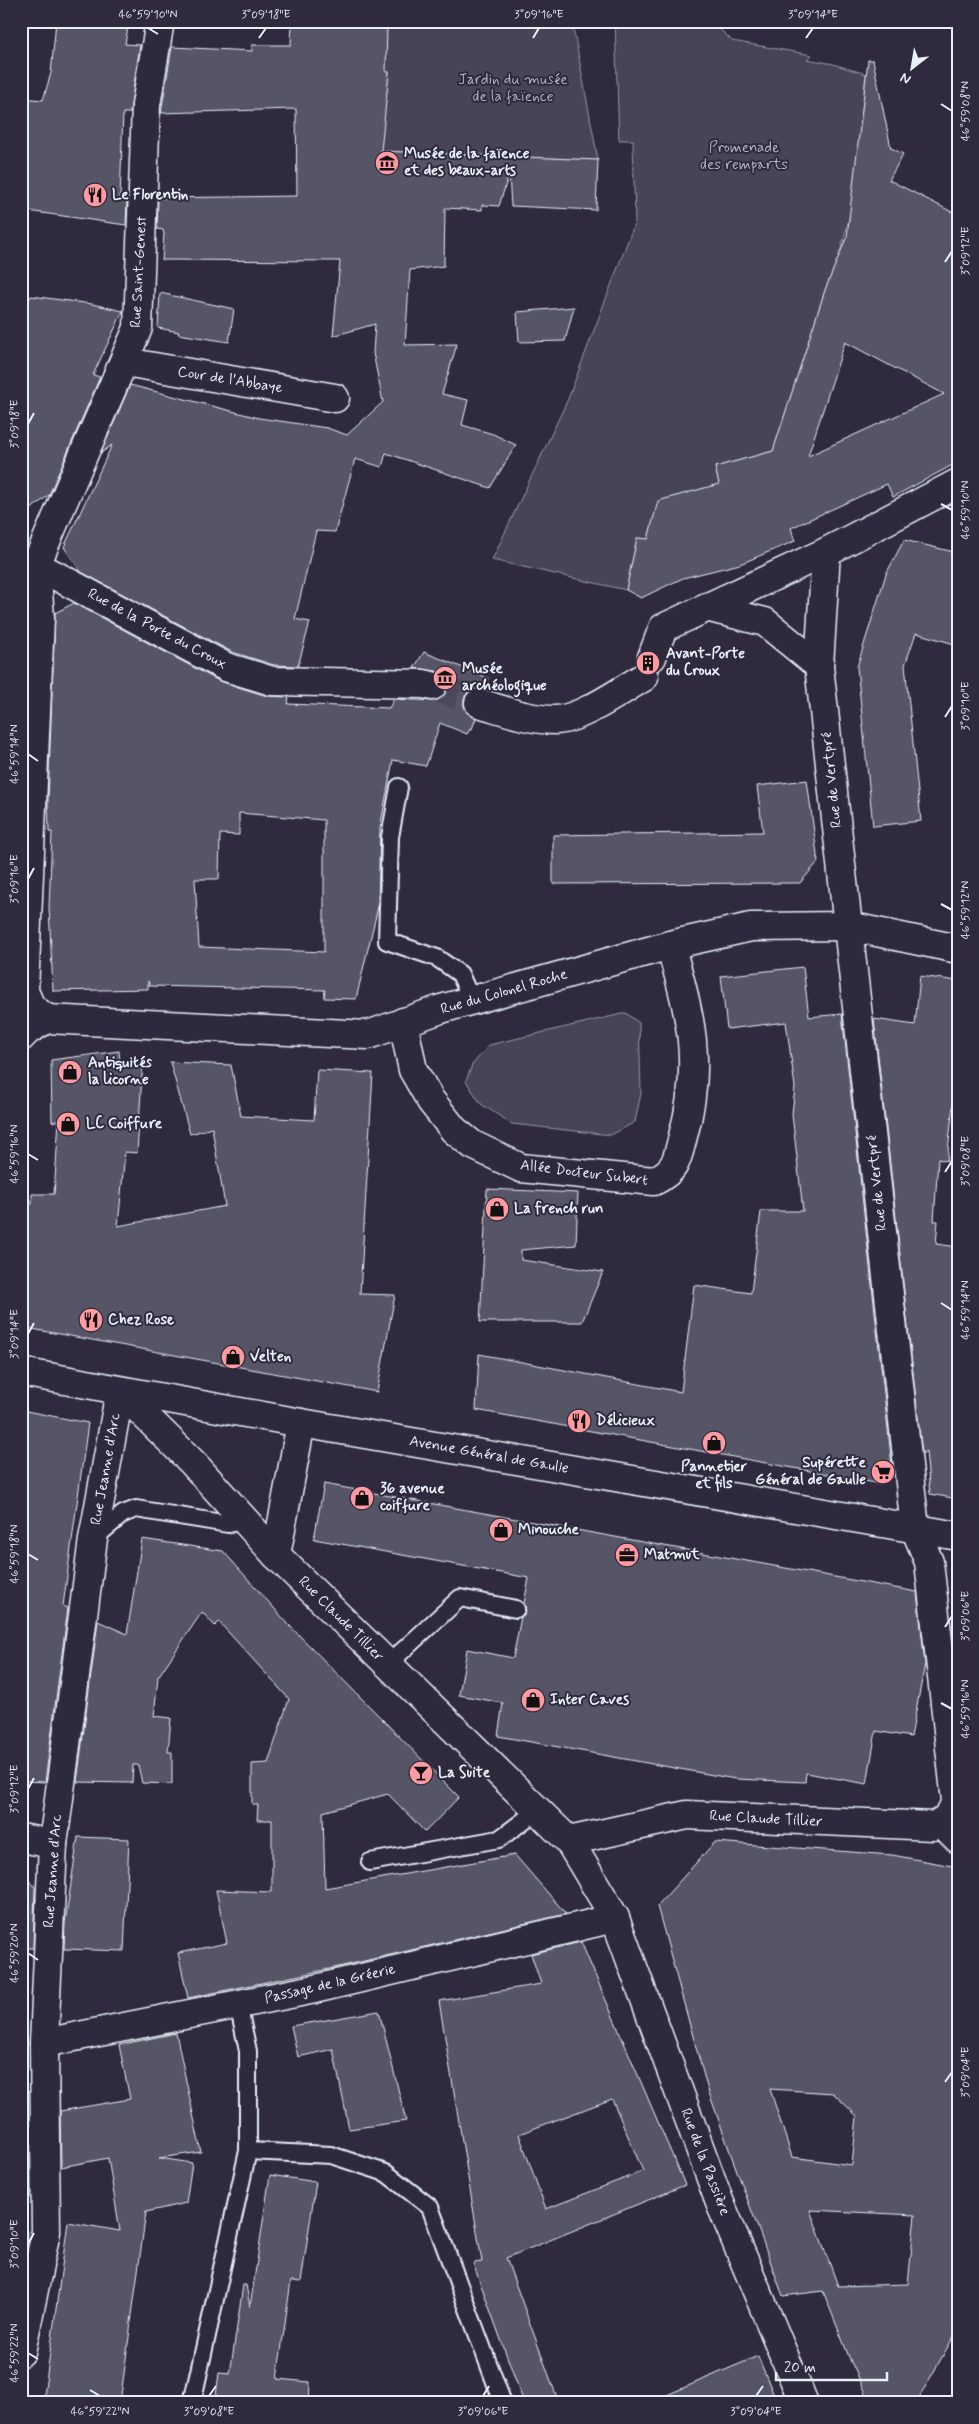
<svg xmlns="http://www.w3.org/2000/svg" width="979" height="2424" font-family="Mynerve,sans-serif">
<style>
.green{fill:#464455;stroke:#979aa6}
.building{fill:#575565;stroke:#e8f1f8;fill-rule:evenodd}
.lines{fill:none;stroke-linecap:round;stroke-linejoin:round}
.street-tunnel{stroke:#4b4859;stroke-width:28;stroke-dasharray:28 14;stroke-linecap:butt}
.lane-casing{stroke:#e8f1f8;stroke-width:20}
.street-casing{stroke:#e8f1f8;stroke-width:31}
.secondary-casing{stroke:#e8f1f8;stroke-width:31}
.lane{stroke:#2f2a3d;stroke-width:16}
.street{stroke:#2f2a3d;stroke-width:28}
.secondary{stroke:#2f2a3d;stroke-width:28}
.ticks{fill:none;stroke:#e8f1f8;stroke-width:2}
.labels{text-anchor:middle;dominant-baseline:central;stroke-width:4;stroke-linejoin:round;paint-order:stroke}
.park-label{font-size:15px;fill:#afb4bf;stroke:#2f2a3d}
.poi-label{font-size:15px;font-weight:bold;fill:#e8f1f8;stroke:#2f2a3d;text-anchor:start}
.street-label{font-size:15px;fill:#e8f1f8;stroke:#2f2a3d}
.neatline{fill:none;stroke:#e8f1f8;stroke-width:2}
.ticks-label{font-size:12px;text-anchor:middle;fill:#e8f1f8}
</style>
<rect width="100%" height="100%" fill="#2f2a3d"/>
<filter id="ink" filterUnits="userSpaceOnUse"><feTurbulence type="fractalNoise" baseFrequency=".02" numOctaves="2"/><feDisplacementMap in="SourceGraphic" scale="10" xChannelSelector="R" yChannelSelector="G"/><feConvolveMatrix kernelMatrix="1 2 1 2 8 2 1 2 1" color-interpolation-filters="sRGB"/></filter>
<g filter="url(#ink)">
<g class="green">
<polygon points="387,21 572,21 598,160 373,151 385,108 389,72 376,72"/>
<polygon points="615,21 717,21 718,27 732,41 812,55 807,59 833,64 866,74 850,215 839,256 825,290 773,451 715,467 719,484 659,501 665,524 653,521 648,539 637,538 626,590 492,560 568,399 635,222 633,140 619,140"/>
<polygon points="626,1013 639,1023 641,1093 635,1122 611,1135 512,1124 481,1104 466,1081 472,1065 489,1045"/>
<polygon points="21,2213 28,2233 21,2267"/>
</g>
<g class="building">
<polygon points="56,21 129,21 125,44 140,45 130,113 123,113 120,199 127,199 126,225 21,210 21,98 43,100 51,73"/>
<polygon points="292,21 387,21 386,72 389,72 381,151 598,160 596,210 511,206 509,174 499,206 482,205 482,210 445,208 444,266 410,270 405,345 457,344 442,394 468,400 462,425 493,434 516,445 490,488 386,453 382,467 355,459 335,532 316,531 295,619 310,622 298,666 274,665 232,652 81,572 64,547 112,445 101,453 130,385 259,418 327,428 347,435 383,402 373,353 375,324 333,336 340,261 162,260 164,234 163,230 157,229 158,198 297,196 296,109 161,113 172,47 252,51 252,45 291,45"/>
<path d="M868,60h5l18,88 12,6 -14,26 69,35v247l-65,35 -6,-13 -96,44 4,13 -55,23 -57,14 -42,20 -15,-8 11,-52 11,1 10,-38 61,-17 -4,-17 58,-16 52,-161 22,-54zM845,342l99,52 -136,62z"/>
<polygon points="160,293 234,309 229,342 178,334 179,332 158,328"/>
<polygon points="31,296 92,304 123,311 93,375 100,377 49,495 21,517 21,315"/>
<polygon points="574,307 565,341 519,342 517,312"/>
<polygon points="904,540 958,553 958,645 916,633 905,665 921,821 873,826 857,667 886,574"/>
<path d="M74,603l145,78 48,15 22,1 -1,7 101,4 5,-9 43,2 6,-4 4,-7v-8l-4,-7 -7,-4 -22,-3 10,-16 64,26 -2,7 4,2 -1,3 -14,-2 -6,3 -5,7v8l3,7 9,5 -4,11h-2l-3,5 -27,-11 -14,43 -33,-6 -13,68 -2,79 -22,92 -32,-1 1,-8 -175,-4 -2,-5v8l-95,2 -4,-84 3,-75h-3l-1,-32 7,-187zM239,813l85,7v132l-125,-5 -4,-68h24l1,-45 19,1z"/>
<polygon points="24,629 21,691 21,631"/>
<polygon points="807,780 818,862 800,883 553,884 553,835 763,832 757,786"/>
<polygon points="803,967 809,1017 842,1014 893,1475 881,1484 476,1410 479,1354 681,1392 694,1285 751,1293 761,1211 803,1211 792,1114 795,1087 786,1022 727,1029 721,976"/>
<polygon points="920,976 958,981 958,1058 947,1161 938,1159 934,1221 938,1221 936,1244 958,1247 958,1499 930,1494 926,1451 922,1454 874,1019 915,1025"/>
<polygon points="119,1051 120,1063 143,1061 137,1153 125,1152 118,1226 225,1206 212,1128 190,1134 170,1062 231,1065 241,1116 314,1120 317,1070 373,1073 360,1294 395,1295 377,1392 21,1327 21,1203 32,1204 32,1194 54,1194 59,1120 52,1122 51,1060"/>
<polygon points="487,1189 578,1193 576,1245 521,1250 521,1260 603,1272 582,1322 480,1322"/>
<polygon points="21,1410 88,1423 63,1606 68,1608 45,1782 21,1781"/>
<polygon points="324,1484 917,1592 925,1664 911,1737 876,1731 867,1784 806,1773 805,1782 735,1779 498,1736 503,1703 459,1695 467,1649 513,1658 521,1617 526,1611 524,1603 529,1578 314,1539"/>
<polygon points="142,1539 223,1551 290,1626 459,1797 425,1832 388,1794 323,1812 325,1888 515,1855 566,1914 334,1968 188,1998 178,1953 227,1943 216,1890 272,1892 272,1820 257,1820 258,1805 252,1804 252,1764 268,1763 289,1699 219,1622 215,1626 202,1612 158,1677 154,1716 171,1718 168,1752 172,1752 172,1784 142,1783 138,1765 133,1765 132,1783 77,1782 98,1621 127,1634"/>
<polygon points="78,1837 129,1839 124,1951 64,1949 65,1923"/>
<path d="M715,1842l177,13 66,12v462l-42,74h-45l-20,-41 -28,-71 -40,5 -53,-144 -23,-65 -50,-181zM770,2089l63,4 24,23 -5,49 -60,-8zM810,2210l105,5 -7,69 -70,2z"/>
<polygon points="21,1869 35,1887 33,1948 21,1948"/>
<path d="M581,1942l104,243 -179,73 53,145h-35l-51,-140 9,-1 -43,-261 102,-17 -10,-30zM612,2099l31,72 -97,38 -27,-75z"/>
<polygon points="379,2011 406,2121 349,2129 333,2049 298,2057 291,2026"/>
<polygon points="176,2033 201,2152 159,2158 192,2163 186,2203 146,2212 120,2403 43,2403 68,2222 120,2231 108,2158 61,2167 60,2111 130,2099 119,2045"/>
<polygon points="29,2116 29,2142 21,2142 21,2118"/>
<polygon points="270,2175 316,2182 301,2282 291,2281 277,2379 310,2382 309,2403 215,2403 219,2373 230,2374 243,2285 246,2285 250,2307"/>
<polygon points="758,2356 777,2403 648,2403"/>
</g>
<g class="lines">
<polyline class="street-tunnel" points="432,686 479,703"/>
<g class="lane-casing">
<g id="lane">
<polyline points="399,787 390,837 387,941 437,958 460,974 472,1001"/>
<polyline points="93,1539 123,1514 136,1509 228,1524 240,1515"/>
<polyline points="387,1665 460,1598 516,1609"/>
<polyline points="370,1862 499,1839 538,1810"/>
<polyline points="248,2151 331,2155 386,2173 430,2207 503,2403"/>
<polyline points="192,2403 248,2151 248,2051 238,2004"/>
</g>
</g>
<g class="street-casing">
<g id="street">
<polyline points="125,362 335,398"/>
<polyline points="22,562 36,565 226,667 272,681 424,684 432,686"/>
<polyline points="706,607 765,622 819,666"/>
<polyline points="652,657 663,628 826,552 958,483"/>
<path d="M479,703c25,7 50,17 76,17 25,0 67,-30 89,-43"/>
<polyline points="47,1019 31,1007 24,991 40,618 36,565 138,328 146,105 160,21"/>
<polyline points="47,1019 368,1035 441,1009 670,945 751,927 848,926 958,949"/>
<path d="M403,1022l10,48 18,31 23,29 19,15 48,23 133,13c23,-11 23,-22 29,-45 20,-71 8,-122 -13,-191"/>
<polyline points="21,1037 28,1030 47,1019"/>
<polyline points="942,1823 958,1839"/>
<polyline points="21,1838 53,1844"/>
<path d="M569,1841l118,-26 246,11c13,-5 18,-12 23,-25l-27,-239 -14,-34 -96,-862 7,-114"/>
<polyline points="44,2043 315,1989 615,1918"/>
<polyline points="21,2352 46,2232 44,2043 53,1844 93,1539 120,1391"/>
</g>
</g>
<g class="secondary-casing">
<g id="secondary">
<polyline points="21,1372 301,1423 958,1536"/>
<polyline points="120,1391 193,1463 276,1555 569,1841 615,1918 720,2203 804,2403"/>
<polyline points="276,1555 301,1423"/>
</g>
</g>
<use href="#lane" class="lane"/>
<use href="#street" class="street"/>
<use href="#secondary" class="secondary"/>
</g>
</g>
<path class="ticks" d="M148,28l10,6M259,38l7,-10M533,38l6,-10M806,38l7,-10M941,104l11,7M945,262l7,-11M28,424l6,-11M941,504l11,6M945,717l7,-11M28,754l10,7M28,879l6,-11M941,904l11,6M28,1154l10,6M945,1172l7,-11M941,1303l11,7M28,1334l6,-11M28,1554l10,6M945,1627l7,-11M941,1703l11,6M28,1789l6,-11M28,1953l10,7M945,2082l7,-10M28,2244l6,-11M28,2353l10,6M90,2390l10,6M209,2396l7,-10M483,2396l6,-10M756,2396l7,-10"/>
<defs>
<g id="museum-disc" transform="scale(1.25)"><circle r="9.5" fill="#ff9aa2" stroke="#2f2a3d"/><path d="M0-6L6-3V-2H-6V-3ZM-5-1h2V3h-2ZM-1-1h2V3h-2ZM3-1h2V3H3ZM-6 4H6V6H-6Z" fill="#111"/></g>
<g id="restaurant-disc" transform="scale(1.25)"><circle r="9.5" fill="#ff9aa2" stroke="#2f2a3d"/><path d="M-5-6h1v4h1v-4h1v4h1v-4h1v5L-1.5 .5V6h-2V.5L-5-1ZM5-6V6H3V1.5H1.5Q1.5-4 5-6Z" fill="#111"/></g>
<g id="building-disc" transform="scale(1.25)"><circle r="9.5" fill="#ff9aa2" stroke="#2f2a3d"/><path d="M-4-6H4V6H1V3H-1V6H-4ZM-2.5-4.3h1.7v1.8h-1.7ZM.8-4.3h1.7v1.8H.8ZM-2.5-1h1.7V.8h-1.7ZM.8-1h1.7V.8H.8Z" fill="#111"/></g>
<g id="shop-disc" transform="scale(1.25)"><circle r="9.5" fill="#ff9aa2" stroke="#2f2a3d"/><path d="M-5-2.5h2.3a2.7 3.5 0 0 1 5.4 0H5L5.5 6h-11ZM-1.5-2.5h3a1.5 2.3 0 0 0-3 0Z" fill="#111"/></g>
<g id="supermarket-disc" transform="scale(1.25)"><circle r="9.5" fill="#ff9aa2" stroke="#2f2a3d"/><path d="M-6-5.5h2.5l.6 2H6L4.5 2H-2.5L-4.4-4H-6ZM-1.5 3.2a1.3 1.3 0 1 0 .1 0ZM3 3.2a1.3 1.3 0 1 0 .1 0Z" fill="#111"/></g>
<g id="office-disc" transform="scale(1.25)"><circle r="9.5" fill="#ff9aa2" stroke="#2f2a3d"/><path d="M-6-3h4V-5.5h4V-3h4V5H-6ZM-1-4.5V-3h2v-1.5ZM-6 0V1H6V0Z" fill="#111"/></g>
<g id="bar-disc" transform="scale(1.25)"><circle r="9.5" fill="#ff9aa2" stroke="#2f2a3d"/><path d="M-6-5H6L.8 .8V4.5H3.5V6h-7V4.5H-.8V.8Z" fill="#111"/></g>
</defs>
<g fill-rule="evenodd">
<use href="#museum-disc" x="387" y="163"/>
<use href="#restaurant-disc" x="95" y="195"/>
<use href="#building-disc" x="648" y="663"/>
<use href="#museum-disc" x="445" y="678"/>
<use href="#shop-disc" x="70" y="1072"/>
<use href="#shop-disc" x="68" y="1124"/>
<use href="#shop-disc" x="497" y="1209"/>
<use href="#restaurant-disc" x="91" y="1320"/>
<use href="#shop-disc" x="233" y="1357"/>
<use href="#restaurant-disc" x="579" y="1421"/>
<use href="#shop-disc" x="714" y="1443"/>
<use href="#supermarket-disc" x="883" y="1472"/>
<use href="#shop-disc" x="362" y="1498"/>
<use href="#shop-disc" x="501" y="1530"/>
<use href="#office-disc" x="627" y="1555"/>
<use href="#shop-disc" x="533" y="1700"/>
<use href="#bar-disc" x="421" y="1773"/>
</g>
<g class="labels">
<g class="park-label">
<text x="513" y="80">Jardin du musée<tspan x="513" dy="17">de la faïence</tspan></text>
<text x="744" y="148">Promenade<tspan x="744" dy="17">des remparts</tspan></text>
</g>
<g class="poi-label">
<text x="404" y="154">Musée de la faïence<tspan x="404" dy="17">et des beaux-arts</tspan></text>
<text x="112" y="195">Le Florentin</text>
<text x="666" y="654">Avant-Porte<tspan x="666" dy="17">du Croux</tspan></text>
<text x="462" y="669">Musée<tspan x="462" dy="17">archéologique</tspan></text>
<text x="88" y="1063">Antiquités<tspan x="88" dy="17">la licorne</tspan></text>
<text x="86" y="1124">LC Coiffure</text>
<text x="514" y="1209">La french run</text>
<text x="108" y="1320">Chez Rose</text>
<text x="250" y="1357">Velten</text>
<text x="596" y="1421">Délicieux</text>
<text x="866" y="1463" text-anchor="end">Supérette<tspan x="866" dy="17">Général de Gaulle</tspan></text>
<text x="714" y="1467" text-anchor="middle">Pannetier<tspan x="714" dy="17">et fils</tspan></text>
<text x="380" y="1489">36 avenue<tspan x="380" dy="17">coiffure</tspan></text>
<text x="518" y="1530">Minouche</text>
<text x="644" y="1555">Matmut</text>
<text x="550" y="1700">Inter Caves</text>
<text x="438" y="1773">La Suite</text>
</g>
<g class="street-label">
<text transform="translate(139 272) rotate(-87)">Rue Saint-Genest</text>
<text transform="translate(230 380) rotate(9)">Cour de l'Abbaye</text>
<text transform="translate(157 629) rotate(28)">Rue de la Porte du Croux</text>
<text transform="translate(832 780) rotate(-96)">Rue de Vertpré</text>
<text transform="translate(504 992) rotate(-16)">Rue du Colonel Roche</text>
<text transform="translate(584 1173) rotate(7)">Allée Docteur Subert</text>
<text transform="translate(877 1183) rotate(-96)">Rue de Vertpré</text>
<text transform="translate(489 1455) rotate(10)">Avenue Général de Gaulle</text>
<text transform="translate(106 1469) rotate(-80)">Rue Jeanne d'Arc</text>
<text transform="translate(341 1619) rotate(45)">Rue Claude Tillier</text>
<text transform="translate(766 1819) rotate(3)">Rue Claude Tillier</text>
<text transform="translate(53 1871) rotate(-86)">Rue Jeanne d'Arc</text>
<text transform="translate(330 1984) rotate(-13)">Passage de la Gréerie</text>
<text transform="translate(705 2162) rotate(69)">Rue de la Passière</text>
</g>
</g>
<rect width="979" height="2424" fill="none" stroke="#2f2a3d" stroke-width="55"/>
<g transform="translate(912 68) rotate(211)" stroke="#2f2a3d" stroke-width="4" paint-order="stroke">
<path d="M0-4L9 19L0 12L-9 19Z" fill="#e8f1f8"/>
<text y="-8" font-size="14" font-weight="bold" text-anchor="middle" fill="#e8f1f8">N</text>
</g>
<path d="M776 2372v8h111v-8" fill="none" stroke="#e8f1f8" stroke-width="2.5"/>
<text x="784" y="2372" font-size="15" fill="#e8f1f8" stroke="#2f2a3d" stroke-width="4" paint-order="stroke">20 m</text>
<rect x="28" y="28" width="924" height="2368" class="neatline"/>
<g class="ticks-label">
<text x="148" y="18">46°59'10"N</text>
<text x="266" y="18">3°09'18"E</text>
<text x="539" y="18">3°09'16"E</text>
<text x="813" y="18">3°09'14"E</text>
<text transform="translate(965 111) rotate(-90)" y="4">46°59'08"N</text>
<text transform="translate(965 251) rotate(-90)" y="4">3°09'12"E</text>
<text transform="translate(14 424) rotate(-90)" y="4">3°09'18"E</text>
<text transform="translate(965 510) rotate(-90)" y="4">46°59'10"N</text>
<text transform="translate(965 706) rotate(-90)" y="4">3°09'10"E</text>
<text transform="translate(14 754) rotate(-90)" y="4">46°59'14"N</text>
<text transform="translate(14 879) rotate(-90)" y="4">3°09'16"E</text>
<text transform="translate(965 910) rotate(-90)" y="4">46°59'12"N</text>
<text transform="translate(14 1154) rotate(-90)" y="4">46°59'16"N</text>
<text transform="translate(965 1161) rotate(-90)" y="4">3°09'08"E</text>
<text transform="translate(965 1310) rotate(-90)" y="4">46°59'14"N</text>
<text transform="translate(14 1334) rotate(-90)" y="4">3°09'14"E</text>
<text transform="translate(14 1554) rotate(-90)" y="4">46°59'18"N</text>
<text transform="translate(965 1616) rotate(-90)" y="4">3°09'06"E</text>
<text transform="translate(965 1709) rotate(-90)" y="4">46°59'16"N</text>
<text transform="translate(14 1789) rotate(-90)" y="4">3°09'12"E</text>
<text transform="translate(14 1953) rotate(-90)" y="4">46°59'20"N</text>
<text transform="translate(965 2072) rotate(-90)" y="4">3°09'04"E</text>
<text transform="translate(14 2244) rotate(-90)" y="4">3°09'10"E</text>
<text transform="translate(14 2353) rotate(-90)" y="4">46°59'22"N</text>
<text x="100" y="2415">46°59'22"N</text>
<text x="209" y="2415">3°09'08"E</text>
<text x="483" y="2415">3°09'06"E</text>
<text x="756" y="2415">3°09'04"E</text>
</g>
</svg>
